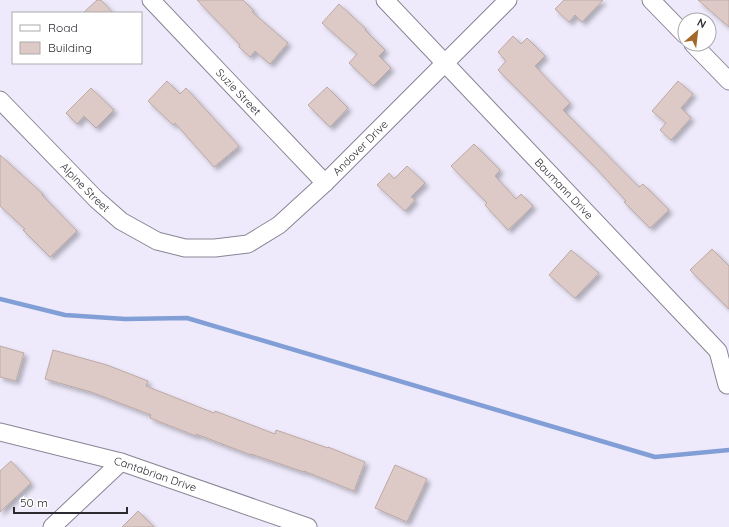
<svg xmlns="http://www.w3.org/2000/svg" width="729" height="527" font-family="Quicksand,sans-serif">
<style>
.lines{fill:none;stroke-linecap:round;stroke-linejoin:round}
.stream{stroke:#829ed7;stroke-width:4.5}
.building{fill:#ddcac6;stroke:#bca9a6;filter:url(#shadow)}
.minor-casing{stroke:#888594;stroke-width:19}
.minor{stroke:#fff;stroke-width:17}
.labels{text-anchor:middle;dominant-baseline:central;stroke-width:4;stroke-linejoin:round;paint-order:stroke}
.street-label{font-size:11px;fill:#2b2a30;stroke:#fff}
</style>
<defs>
<filter id="shadow"><feDropShadow dx="3.5" dy="3.5" stdDeviation="2" flood-color="#0004"/></filter>
</defs>
<rect width="100%" height="100%" fill="#eeeafb"/>
<g class="lines">
<polyline class="stream" points="0,299 65,315 125,319 187,318 655,457 729,450"/>
</g>
<g class="building">
<polygon points="97,0 101,0 113,13 83,13"/>
<polygon points="197,0 243,0 254,11 252,12 288,43 270,64 255,51 250,57 239,47 240,45"/>
<polygon points="564,0 603,0 582,22 575,15 569,22 555,9"/>
<polygon points="698,0 729,0 729,27"/>
<polygon points="339,4 366,29 365,30 385,50 379,56 391,68 373,86 349,63 357,54 322,23"/>
<polygon points="513,36 521,44 527,38 545,56 535,66 570,103 563,110 639,187 643,184 669,210 650,228 624,202 626,201 595,167 498,70 506,61 498,52"/>
<polygon points="167,81 180,94 186,88 239,146 214,167 175,123 173,125 148,101"/>
<polygon points="678,81 693,94 681,108 691,118 671,140 660,130 666,123 652,111"/>
<polygon points="327,87 348,108 330,127 308,105"/>
<polygon points="91,88 114,110 96,128 84,116 77,124 66,113"/>
<polygon points="474,144 500,170 495,176 516,199 521,194 533,206 508,230 485,205 487,203 451,166"/>
<polygon points="0,155 43,194 42,195 77,231 50,257 23,230 25,229 0,206"/>
<polygon points="407,166 425,183 411,197 415,200 405,211 377,185 389,173 394,179"/>
<polygon points="712,249 729,266 729,309 690,270"/>
<polygon points="571,250 599,273 575,298 549,275"/>
<polygon points="0,346 24,353 16,381 0,377"/>
<polygon points="53,350 107,365 148,381 146,386 214,413 215,411 275,434 276,430 328,448 328,447 365,462 354,491 304,471 304,472 251,454 251,455 196,434 196,436 150,418 151,415 91,392 45,379"/>
<polygon points="11,461 31,483 0,512 0,471"/>
<polygon points="395,465 427,479 407,522 375,508"/>
<polygon points="138,511 154,527 122,527"/>
</g>
<g class="lines">
<g class="minor-casing">
<g id="minor">
<path id="s1" d="M151,0l174,183"/>
<path id="s2" d="M385,0l333,351 9,34"/>
<polyline points="651,0 685,35"/>
<polyline points="693,44 729,81"/>
<path id="s3" d="M0,100l96,99 25,22 36,20 28,7h30l33,-4 31,-19 46,-42 183,-183"/>
<path id="s4" d="M0,432l121,30 187,65"/>
<polyline points="52,527 121,462"/>
</g>
</g>
<use href="#minor" class="minor"/>
</g>
<g class="labels">
<g class="street-label">
<text stroke="none"><textPath href="#s1" startOffset="127">Suzie Street</textPath></text>
<text stroke="none"><textPath href="#s3" startOffset="453">Andover Drive</textPath></text>
<text stroke="none"><textPath href="#s3" startOffset="122">Alpine Street</textPath></text>
<text stroke="none"><textPath href="#s2" startOffset="260">Baumann Drive</textPath></text>
<text stroke="none"><textPath href="#s4" startOffset="161">Cantabrian Drive</textPath></text>
</g>
</g>
<rect x="12" y="12" width="130" height="52" fill="#ffffff" stroke="#aaaaac"/>
<rect x="20" y="25" width="20" height="6" fill="#ffffff" stroke="#aaaaac"/>
<text x="48" y="32" font-size="12" fill="#2b2a30">Road</text>
<rect x="20" y="42" width="20" height="12" fill="#ddcac6" stroke="#aaaaac"/>
<text x="48" y="52" font-size="12" fill="#2b2a30">Building</text>
<g transform="translate(697 32) rotate(28)"><circle r="19" fill="#ffffff" stroke="#aaaaac"/>
<path d="M0-3L7 15L0 10L-7 15Z" fill="#a4682b"/>
<text y="-6" font-size="11" font-weight="bold" text-anchor="middle" fill="#2b2a30">N</text>
</g>
<path d="M14 507v6h113v-6" fill="none" stroke="#2b2a30" stroke-width="2"/>
<text x="20" y="507" font-size="12" fill="#2b2a30" stroke="#ffffff" stroke-width="3" paint-order="stroke">50 m</text>
</svg>
